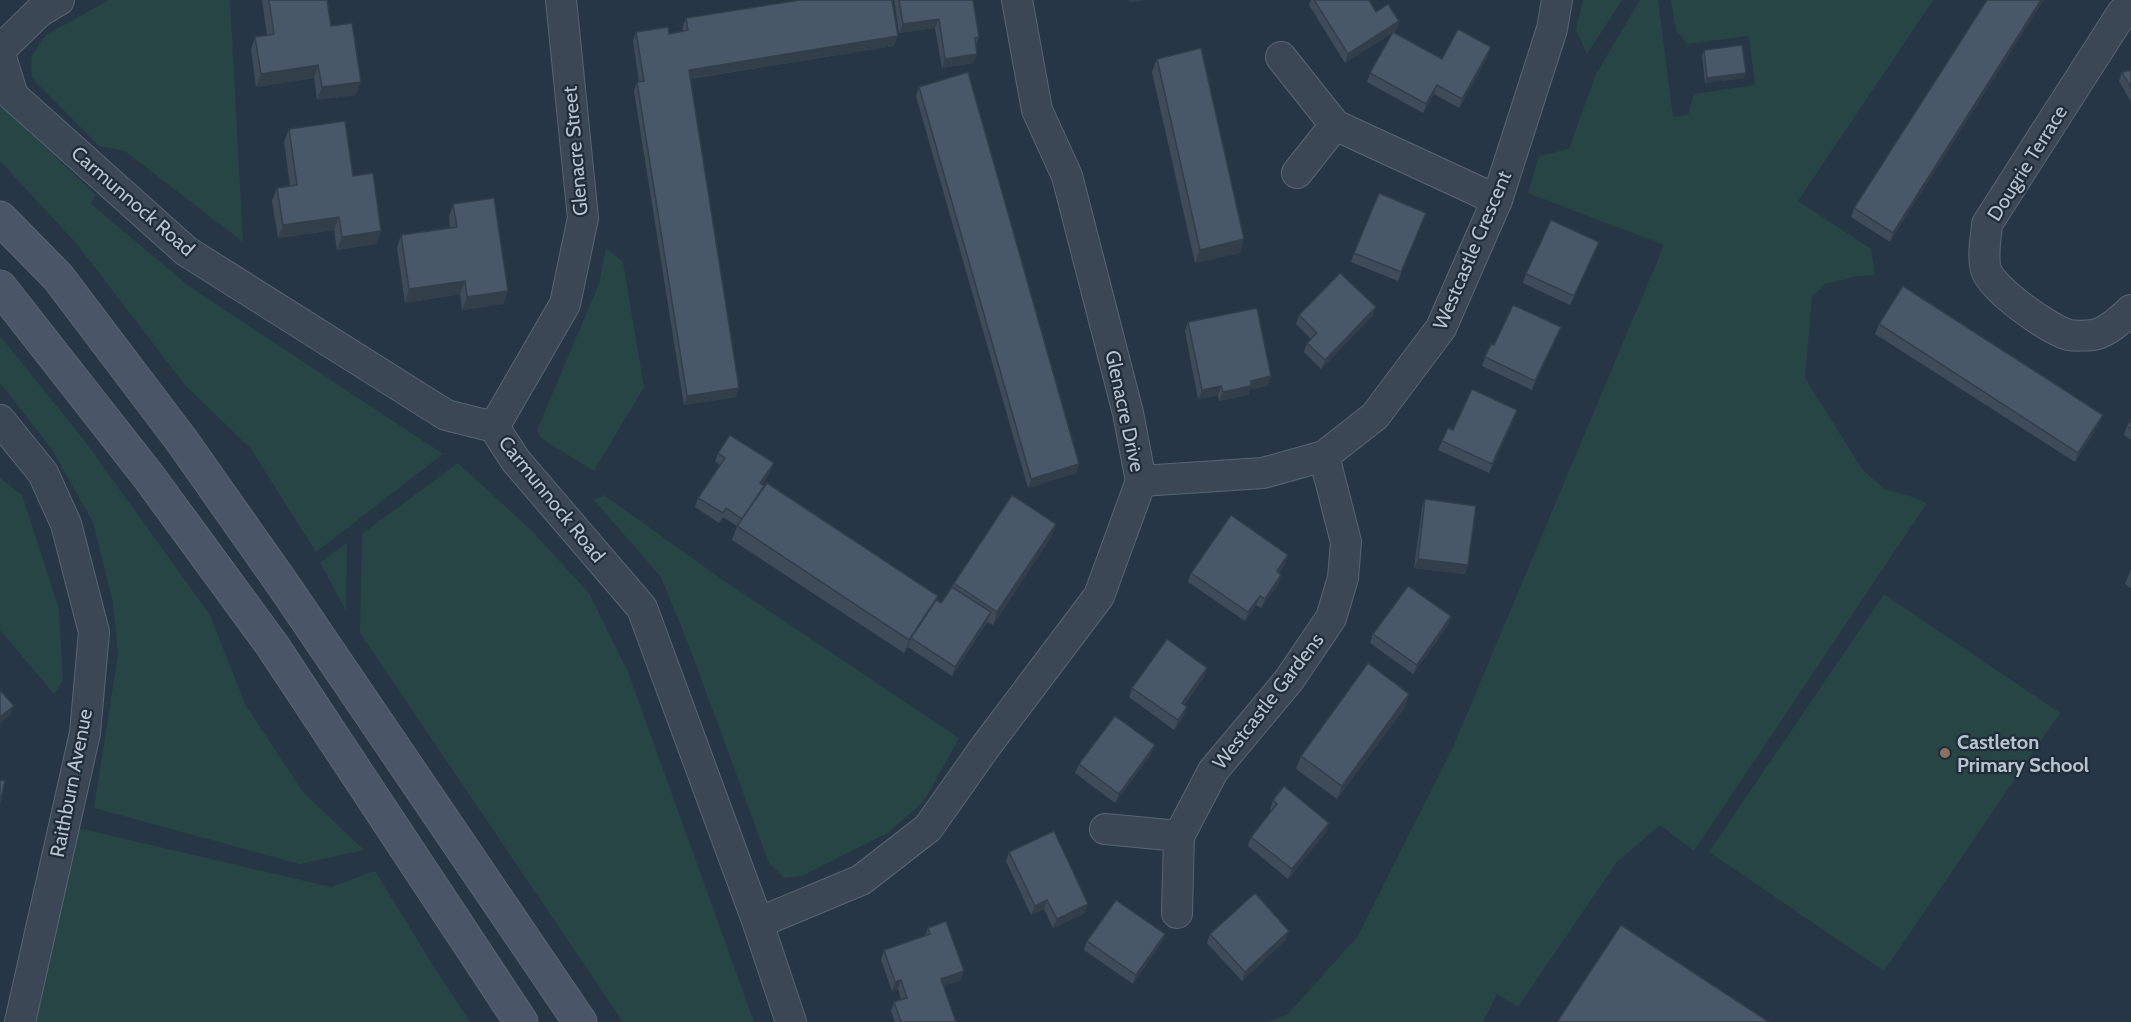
<svg xmlns="http://www.w3.org/2000/svg" width="2131" height="1022" font-family="Cabin,sans-serif">
<style>
.green{fill:#284546}
.lines{fill:none;stroke-linecap:round;stroke-linejoin:round}
.minor-casing{stroke:#5a6572;stroke-width:32}
.secondary-casing{stroke:#5a6572;stroke-width:35}
.minor{stroke:#3b4754;stroke-width:30}
.secondary{stroke:#495668;stroke-width:33}
.wall{fill:#3e4c5a}
.shaded-wall{fill:#323e4a}
.building{fill:#485869;stroke:#323e4a;stroke-width:1.5}
.education-dot{fill:#8d6e63;stroke:#1f2c3a;stroke-width:2}
.labels{text-anchor:middle;dominant-baseline:central;stroke-width:4.5;stroke-linejoin:round;paint-order:stroke}
.street-label{font-size:20px;fill:#b9c2ce;stroke:#1f2c3a}
.poi-label{font-size:20px;font-weight:bold;fill:#b9c2ce;stroke:#1f2c3a;text-anchor:start}
</style>
<rect width="100%" height="100%" fill="#263645"/>
<g class="green">
<polygon points="109,0 230,0 243,242 125,151 99,146 32,78 31,57 46,35"/>
<polygon points="1583,0 1622,0 1587,54 1576,30"/>
<polygon points="1640,0 1658,0 1673,117 1688,115 1694,94 1755,85 1749,36 1687,44 1676,30 1671,0 1933,0 1798,201 1871,249 1875,275 1858,276 1825,284 1812,297 1805,378 1862,469 1884,489 1910,496 1927,503 1694,851 1660,825 1616,863 1518,1007 1497,994 1483,1022 1267,1022 1287,1015 1358,936 1454,745 1664,245 1528,193 1539,156 1569,149 1596,74"/>
<polygon points="0,105 96,195 90,203 190,287 443,454 316,552 251,449 185,385 76,243 0,161"/>
<polygon points="606,248 623,262 644,387 594,471 541,438 537,430 599,284"/>
<polygon points="0,336 84,440 210,615 246,706 303,792 364,850 300,864 94,808 118,654 113,603 93,522 51,448 0,383"/>
<polygon points="458,463 531,530 589,593 628,672 754,1022 623,1022 360,633 362,534"/>
<polygon points="0,478 22,495 59,609 63,680 54,694 0,630"/>
<polygon points="604,495 720,578 959,738 924,801 889,832 802,876 784,878 769,863 691,651 661,577 594,500"/>
<polygon points="347,543 346,611 320,562"/>
<polygon points="1884,594 2060,713 1884,971 1709,852"/>
<polygon points="78,828 331,887 375,871 439,975 470,1022 36,1022"/>
</g>
<g class="lines">
<g class="minor-casing">
<g id="minor">
<path d="M2131,7l-9,6 -135,211c-1,15 -5,31 -1,46 7,20 62,59 83,65 6,1 21,1 28,-1 13,-4 24,-15 34,-24"/>
<polyline points="0,50 39,12 59,0"/>
<polyline points="0,54 13,96 186,251 446,415 494,427 516,461 642,608 758,923 791,1022"/>
<polyline points="1281,57 1335,125 1497,200"/>
<polyline points="1297,173 1335,125"/>
<polyline points="0,420 43,473 66,524 94,632 85,733 20,1022"/>
<polyline points="494,427 565,304 583,218 561,0"/>
<polyline points="1141,481 1263,473 1324,456 1375,416 1441,328 1497,200 1552,29 1557,0"/>
<polyline points="1105,829 1179,836"/>
<polyline points="1177,913 1179,836 1213,771 1289,680 1331,618 1343,578 1346,542 1324,456"/>
<polyline points="758,923 861,880 928,828 986,746 1099,596 1141,481 1128,413 1067,176 1037,110 1017,0"/>
</g>
</g>
<g class="secondary-casing">
<g id="secondary">
<polyline points="0,218 58,277 182,441 284,586 580,1022"/>
<polyline points="0,287 149,477 272,645 521,1022"/>
</g>
</g>
<use href="#minor" class="minor"/>
<use href="#secondary" class="secondary"/>
</g>
<g class="wall">
<polygon points="262,0 327,0 331,26 356,95 317,100 314,78 256,87 251,50 255,37 267,35"/>
<polygon points="894,0 973,0 979,37 976,45 974,63 942,68 935,28 899,33"/>
<polygon points="1311,0 1369,0 1376,12 1399,21 1396,31 1393,32 1442,59 1488,56 1459,108 1434,94 1423,113 1367,82 1370,73 1393,32 1345,63 1309,5"/>
<polygon points="1987,0 1890,242 1851,217 1854,208"/>
<polygon points="686,18 894,46 690,79 736,397 684,405 634,91 637,82 639,82 633,41 636,32 669,34 683,31 683,27"/>
<polygon points="1704,50 1744,78 1705,83 1702,55"/>
<polygon points="1157,59 1244,239 1240,253 1195,263 1152,72"/>
<polygon points="2131,70 2131,102 2119,81 2122,72"/>
<polygon points="919,87 1079,464 1076,473 1028,488 916,96"/>
<polygon points="289,129 353,176 381,231 376,244 337,250 334,230 278,238 272,201 277,188 290,186 284,142"/>
<polygon points="453,204 508,291 503,304 462,310 460,294 405,303 397,248 401,235 450,228 449,217"/>
<polygon points="1426,213 1398,281 1351,262 1354,253"/>
<polygon points="1595,251 1570,305 1523,283 1526,274"/>
<polygon points="1376,307 1372,316 1321,369 1304,352 1307,343 1311,339 1296,324 1299,315"/>
<polygon points="1188,322 1271,376 1267,386 1250,389 1248,395 1219,401 1218,395 1198,399 1185,331"/>
<polygon points="1879,324 2103,415 2099,424 2075,462 1875,334"/>
<polygon points="1557,336 1532,390 1482,366 1485,357 1494,345"/>
<polygon points="1514,419 1489,473 1438,450 1442,441"/>
<polygon points="2131,420 2131,440 2124,435 2127,426"/>
<polygon points="718,453 774,463 770,472 762,485 938,596 936,600 941,603 952,587 954,583 1056,524 1051,537 993,625 987,622 952,676 908,647 904,653 732,540 737,526 723,517 719,523 695,507 698,498 720,465 715,462"/>
<polygon points="1425,499 1468,565 1465,574 1414,568 1422,508"/>
<polygon points="1285,564 1279,573 1281,575 1278,584 1261,608 1256,605 1245,621 1188,582 1191,573"/>
<polygon points="2131,569 2131,588 2125,584"/>
<polygon points="1451,616 1448,625 1413,674 1370,643 1373,634"/>
<polygon points="1204,677 1184,705 1184,716 1174,730 1129,697 1132,688"/>
<polygon points="1409,694 1405,707 1337,799 1296,769 1301,756"/>
<polygon points="1151,754 1115,803 1075,773 1079,764"/>
<polygon points="1273,800 1329,823 1326,832 1288,879 1248,846 1251,837 1272,811 1270,809"/>
<polygon points="1009,852 1085,913 1053,928 1044,909 1031,915 1006,861"/>
<polygon points="928,928 961,980 944,986 956,1022 895,1022 891,1011 894,1002 901,1000 898,989 892,991 881,960 884,950 925,936"/>
<polygon points="1165,934 1161,943 1133,984 1084,950 1087,941"/>
<polygon points="1210,934 1286,940 1242,981 1207,943"/>
</g>
<g class="shaded-wall">
<polygon points="1129,0 1146,0 1128,3"/>
<polygon points="2041,0 2044,0 1890,242 1893,233"/>
<polygon points="939,19 935,28 899,33 903,24"/>
<polygon points="1399,21 1396,31 1345,63 1348,54"/>
<polygon points="898,36 894,46 686,79 689,70"/>
<polygon points="1491,47 1488,56 1459,108 1462,99"/>
<polygon points="977,54 974,63 942,68 945,59"/>
<polygon points="318,65 314,78 256,87 261,74"/>
<polygon points="1746,73 1744,78 1705,83 1707,78"/>
<polygon points="361,82 356,95 317,100 322,87"/>
<polygon points="1437,85 1434,94 1423,113 1426,104"/>
<polygon points="339,217 334,230 278,238 283,225"/>
<polygon points="381,231 376,244 337,250 342,237"/>
<polygon points="1244,239 1240,253 1195,263 1200,250"/>
<polygon points="465,281 460,294 405,303 409,289"/>
<polygon points="508,291 503,304 462,310 467,297"/>
<polygon points="1376,307 1372,316 1321,369 1325,360"/>
<polygon points="1561,327 1557,336 1532,390 1535,381"/>
<polygon points="1271,376 1267,386 1250,389 1248,395 1219,401 1223,392 1251,381"/>
<polygon points="1221,386 1218,395 1198,399 1202,390"/>
<polygon points="739,388 736,397 684,405 687,396"/>
<polygon points="1517,410 1514,419 1489,473 1492,464"/>
<polygon points="2103,415 2099,424 2075,462 2078,453"/>
<polygon points="774,463 770,472 757,492 760,483"/>
<polygon points="1079,464 1076,473 1028,488 1031,479"/>
<polygon points="1056,524 1051,537 993,625 997,612"/>
<polygon points="1288,555 1285,564 1273,580 1277,571"/>
<polygon points="1418,559 1468,565 1465,574 1414,568"/>
<polygon points="1281,575 1278,584 1261,608 1265,599"/>
<polygon points="938,596 933,609 911,638 908,647 904,653 909,640"/>
<polygon points="1260,596 1256,605 1245,621 1248,612"/>
<polygon points="991,612 987,621 952,676 955,667"/>
<polygon points="1451,616 1448,625 1413,674 1417,665"/>
<polygon points="1207,668 1204,677 1178,712 1182,703"/>
<polygon points="1409,694 1405,707 1337,799 1342,786"/>
<polygon points="14,706 10,715 0,724 0,717"/>
<polygon points="1187,707 1184,716 1174,730 1178,720"/>
<polygon points="1155,745 1151,754 1115,803 1119,794"/>
<polygon points="1329,823 1326,832 1288,879 1292,869"/>
<polygon points="1047,900 1044,909 1031,915 1035,906"/>
<polygon points="1088,904 1085,913 1053,928 1057,919"/>
<polygon points="1289,931 1286,940 1242,981 1245,972"/>
<polygon points="1165,934 1161,943 1133,984 1136,975"/>
<polygon points="964,971 961,980 938,988 941,979"/>
<polygon points="901,980 898,989 892,991 895,982"/>
</g>
<g class="building">
<polygon points="269,0 327,0 331,26 352,23 361,82 322,87 318,65 261,74 255,37 274,34"/>
<polygon points="800,0 892,0 898,36 689,70 739,388 687,396 637,82 644,81 636,32 668,27 669,34 688,30 686,18"/>
<polygon points="899,0 973,0 979,37 975,38 977,54 945,59 939,19 903,24"/>
<polygon points="1314,0 1369,0 1376,12 1388,4 1399,21 1348,54"/>
<polygon points="1987,0 2041,0 1893,233 1854,208"/>
<polygon points="1458,29 1491,47 1462,99 1437,85 1426,104 1370,73 1393,32 1442,59"/>
<polygon points="1742,45 1746,73 1707,78 1704,50"/>
<polygon points="1201,48 1244,239 1200,250 1157,59"/>
<polygon points="2131,70 2131,88 2122,72"/>
<polygon points="968,72 1079,464 1031,479 919,87"/>
<polygon points="345,121 353,176 373,173 381,231 342,237 339,217 283,225 277,188 297,185 289,129"/>
<polygon points="1379,193 1426,213 1401,272 1354,253"/>
<polygon points="494,198 508,291 467,297 465,281 409,289 401,235 457,227 453,204"/>
<polygon points="1551,220 1599,242 1574,296 1526,274"/>
<polygon points="1340,273 1376,307 1325,360 1307,343 1317,333 1299,315"/>
<polygon points="1903,286 2103,415 2078,453 1879,324"/>
<polygon points="1513,305 1561,327 1535,381 1485,357 1491,344 1494,345"/>
<polygon points="1257,308 1271,376 1251,381 1251,386 1223,392 1221,386 1202,390 1188,322"/>
<polygon points="1472,389 1517,410 1492,464 1442,441 1448,428 1453,430"/>
<polygon points="2131,420 2131,429 2127,426"/>
<polygon points="730,435 774,463 760,483 764,486 742,519 726,508 723,513 698,498 725,458 718,453"/>
<polygon points="767,483 938,596 909,640 737,526"/>
<polygon points="1012,495 1056,524 997,612 954,583"/>
<polygon points="1425,499 1476,506 1468,565 1418,559"/>
<polygon points="1231,515 1288,555 1277,571 1281,575 1265,599 1260,596 1248,612 1191,573"/>
<polygon points="1408,586 1451,616 1417,665 1373,634"/>
<polygon points="952,587 991,612 955,667 911,638 936,600 941,603"/>
<polygon points="1167,639 1207,668 1182,703 1187,707 1178,720 1132,688"/>
<polygon points="1368,663 1409,694 1342,786 1301,756"/>
<polygon points="0,690 14,706 0,717"/>
<polygon points="1115,716 1155,745 1119,794 1079,764"/>
<polygon points="0,780 5,781 0,803"/>
<polygon points="1284,786 1329,823 1292,869 1251,837 1277,804 1273,800"/>
<polygon points="1054,831 1088,904 1057,919 1047,900 1035,906 1009,852"/>
<polygon points="1255,893 1289,931 1245,972 1210,934"/>
<polygon points="1116,900 1165,934 1136,975 1087,941"/>
<polygon points="946,921 964,971 941,979 956,1022 901,1022 894,1002 907,998 901,980 895,982 884,950 930,934 928,928"/>
<polygon points="1621,925 1769,1022 1557,1022"/>
</g>
<circle class="education-dot" cx="1945" cy="753" r="6"/>
<g class="labels">
<g class="street-label">
<text transform="translate(575 151) rotate(-95)">Glenacre Street</text>
<text transform="translate(2027 163) rotate(-58)">Dougrie Terrace</text>
<text transform="translate(133 201) rotate(41)">Carmunnock Road</text>
<text transform="translate(1472 250) rotate(-67)">Westcastle Crescent</text>
<text transform="translate(1125 411) rotate(78)">Glenacre Drive</text>
<text transform="translate(552 499) rotate(51)">Carmunnock Road</text>
<text transform="translate(1268 701) rotate(-52)">Westcastle Gardens</text>
<text transform="translate(71 783) rotate(-79)">Raithburn Avenue</text>
</g>
<g class="poi-label">
<text x="1957" y="742">Castleton<tspan x="1957" dy="23">Primary School</tspan></text>
</g>
</g>
</svg>
